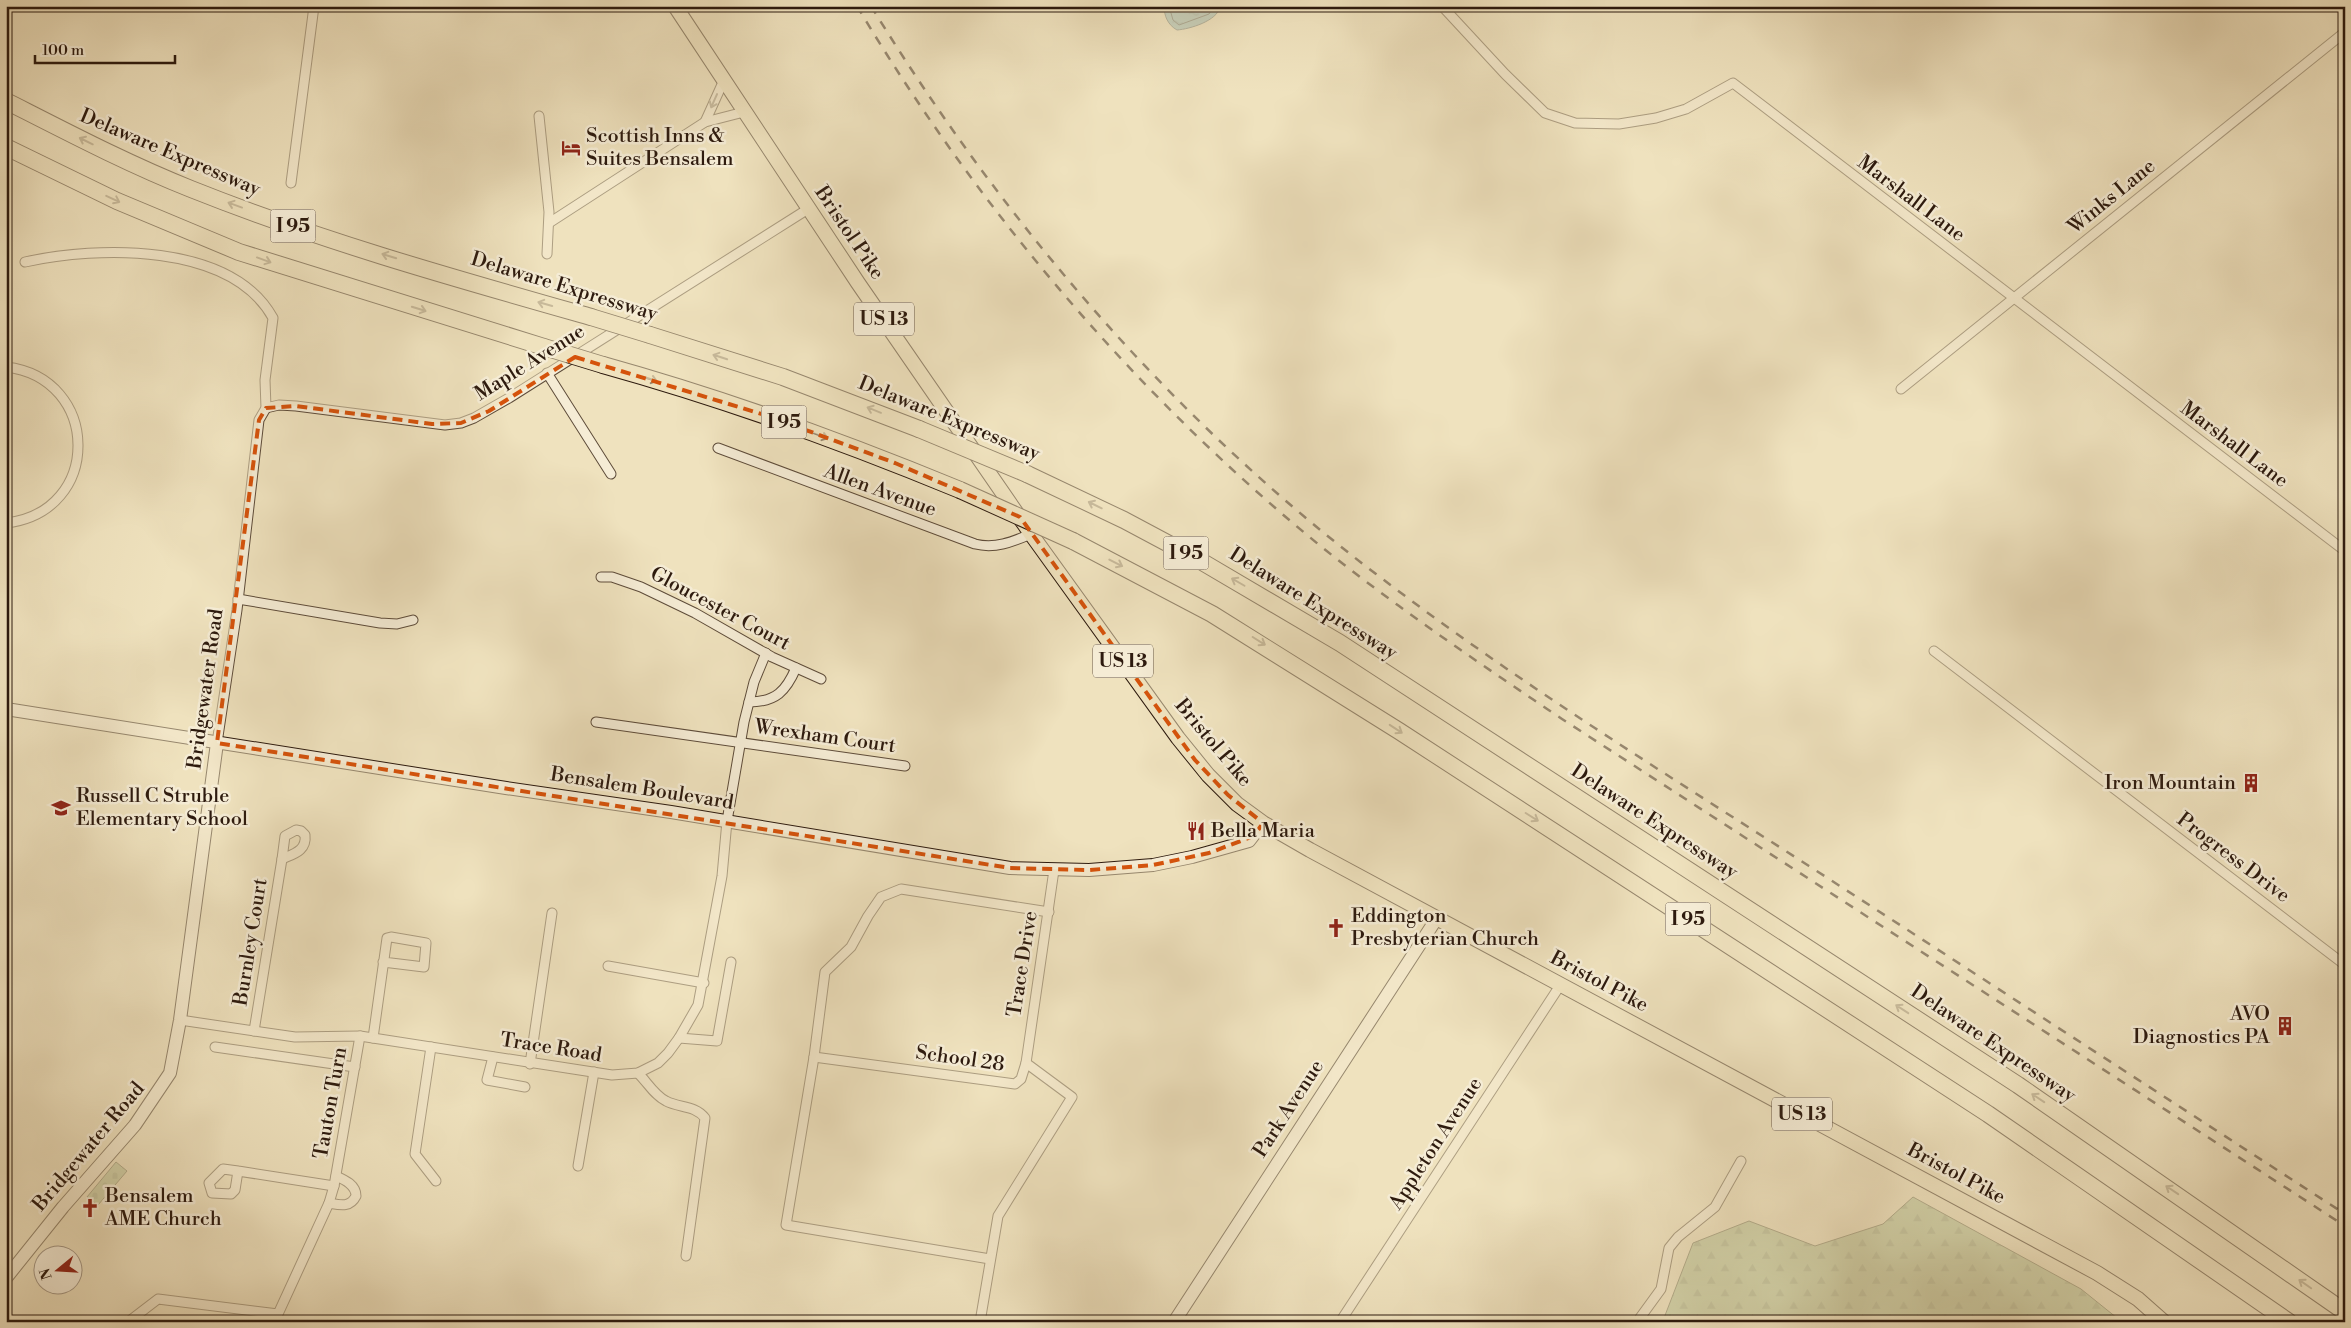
<svg xmlns="http://www.w3.org/2000/svg" width="2351" height="1328" font-family="'Libre Bodoni',serif">
<style>
.forest{fill:url(#forest-firs);stroke:#706f52}
.cemetery{fill:url(#cemetery-stones);stroke:#706f52}
.water{fill:url(#water-ripples);stroke:#707b75}
.lines{fill:none;stroke-linecap:round;stroke-linejoin:round}
.shore{stroke:#646b64;stroke-width:1}
.street-casing{stroke:#5e4c3a;stroke-width:11}
.secondary-casing{stroke:#2d1a0e;stroke-width:14}
.primary-casing{stroke:#2d1a0e;stroke-width:16}
.highway-casing{stroke:#2d1a0e;stroke-width:18}
.street{stroke:#f5ecd5;stroke-width:9}
.secondary{stroke:#f5ecd5;stroke-width:12}
.primary{stroke:#efe2be;stroke-width:14}
.highway{stroke:#efe2be;stroke-width:16}
.rail{stroke:#2d1a0e;stroke-width:2.5;stroke-dasharray:9 9;stroke-linecap:butt}
.highway-bridge-casing{stroke:#2d1a0e;stroke-width:18;stroke-linecap:butt}
.highway-bridge{stroke:#efe2be;stroke-width:16}
.oneway{stroke:#9b8e7b}
.oneway2{stroke:#98886f}
.marked{fill:none;stroke:#d5530c;stroke-width:4;stroke-dasharray:10 6;stroke-linejoin:round}
.labels{text-anchor:middle;dominant-baseline:central;stroke-width:5;stroke-linejoin:round;paint-order:stroke}
.shield{fill:#f5ecd5;stroke:#69594a;stroke-width:1}
.shield-label{font-size:19px;font-weight:bold;fill:#2d1a0e}
.poi-label{font-size:20px;fill:#2d1a0e;stroke:#f5ecd5;text-anchor:start}
.street-label{font-size:20px;fill:#2d1a0e;stroke:#f5ecd5}
</style>
<defs>
<pattern id="forest-firs" width="22" height="20" patternUnits="userSpaceOnUse" patternTransform="scale(1.25)"><rect width="22" height="20" fill="#b4c496"/><path d="M5 1l3.5 6h-7zM16 11l3.5 6h-7z" fill="#9ba880"/></pattern>
<pattern id="cemetery-stones" width="16" height="16" patternUnits="userSpaceOnUse" patternTransform="scale(1.25)"><rect width="16" height="16" fill="#b4c496"/><path d="M2 7V4a2 2 0 0 1 4 0v3zM10 15v-3a2 2 0 0 1 4 0v3z" fill="#9ba880"/></pattern>
<pattern id="water-ripples" width="26" height="14" patternUnits="userSpaceOnUse" patternTransform="scale(1.25)"><rect width="26" height="14" fill="#9cbcb9"/><path d="M2 4q2-2 4 0t4 0M15 11q2-2 4 0t4 0" fill="none" stroke="#87a19e"/></pattern>
</defs>
<rect width="100%" height="100%" fill="#efe2be"/>
<filter id="stains"><feTurbulence type="fractalNoise" baseFrequency=".004" numOctaves="4"/><feColorMatrix values="0 0 0 0 .2 0 0 0 0 .09 0 0 0 0 .02 0 0 0 .5 -.17"/></filter>
<radialGradient id="worn" r=".72"><stop offset=".6" stop-color="#630" stop-opacity="0"/><stop offset="1" stop-color="#630" stop-opacity=".3"/></radialGradient>
<polygon class="forest" points="1913,1197 2081,1289 2122,1322 1711,1322 1664,1318 1693,1243 1749,1221 1815,1246 1883,1224"/>
<polygon class="cemetery" points="116,1162 127,1171 98,1205 87,1197"/>
<path class="water" d="M1164,6h55l1,1c-3,14 -30,22 -43,23 -9,-5 -13,-14 -13,-24z"/>
<g class="lines">
<polyline class="shore" points="1169,6 1173,20 1179,25 1209,14 1215,6"/>
<g class="street-casing">
<g id="street">
<polyline points="1442,6 1505,74 1545,113 1575,123 1619,124 1656,118 1686,109 1733,83 2345,551"/>
<polyline points="539,116 549,212 547,254"/>
<polyline points="705,122 724,80"/>
<polyline points="291,183 314,6"/>
<polyline points="549,223 705,122 744,112"/>
<path d="M25,262c72,-16 206,-20 248,56l-8,62 1,28 -7,12 -22,190 -20,133"/>
<path d="M6,367c95,11 97,145 0,156"/>
<polyline points="547,373 611,474"/>
<polyline points="1901,389 2345,32"/>
<polyline points="266,408 279,405 296,406 445,425 461,423 474,418 509,398 808,209"/>
<path d="M718,448l257,96c20,5 37,-2 56,-10"/>
<polyline points="601,577 612,577 641,587 695,613 772,657 821,679"/>
<polyline points="238,599 380,623 397,624 413,620"/>
<polyline points="1934,651 2345,965"/>
<path d="M749,702c27,0 37,-11 47,-34"/>
<polyline points="596,722 905,766"/>
<path d="M296,830l5,1 4,4c2,16 -12,19 -23,24l3,-23z"/>
<polyline points="608,966 704,983"/>
<polyline points="180,1020 295,1037 360,1036 612,1075 638,1073 658,1063 668,1053 679,1038 698,1005 722,876 727,821 744,722 754,682 766,653"/>
<polyline points="254,1031 282,859"/>
<polyline points="373,1038 387,938 391,937 426,943 424,967 383,962"/>
<polyline points="679,1038 717,1041 731,962"/>
<polyline points="215,1047 355,1067"/>
<polyline points="431,1047 415,1154 436,1181"/>
<polyline points="493,1057 487,1080 525,1087"/>
<polyline points="814,1057 1015,1084 1021,1079 1026,1063 1072,1097 998,1216 980,1322"/>
<polyline points="1026,1063 1054,870"/>
<polyline points="530,1064 552,913"/>
<path d="M638,1073c9,9 17,23 28,28 13,7 29,4 39,17l-19,138"/>
<polyline points="578,1166 594,1072"/>
<polyline points="238,1171 235,1190 231,1194 212,1193 209,1183 223,1169 238,1171 334,1186"/>
<path d="M329,1203c11,2 21,5 27,-7 0,-11 -11,-16 -20,-20"/>
<polyline points="990,1259 786,1225 814,1057 825,972 851,947 868,916 881,897 901,889 1049,912"/>
<polyline points="128,1322 158,1299 278,1314 329,1203 334,1186 360,1036"/>
<polyline points="1340,1322 1561,984"/>
<polyline points="1637,1322 1661,1289 1669,1248 1678,1237 1715,1207 1741,1161"/>
</g>
</g>
<g class="secondary-casing">
<g id="secondary">
<polyline points="6,709 506,788 671,812 1010,868 1089,870 1153,865 1192,857 1249,841 1263,823"/>
<polyline points="6,1278 63,1207 135,1125 170,1073 180,1020 217,743"/>
<polyline points="1174,1322 1437,918"/>
</g>
</g>
<g class="primary-casing">
<polyline id="primary" points="675,6 858,283 1031,534 1178,738 1208,775 1237,804 1263,823 1310,850 2097,1273 2138,1299 2164,1322"/>
</g>
<g class="highway-casing">
<g id="highway">
<path d="M6,101c61,31 122,63 185,88 130,52 266,90 400,128"/>
<polyline points="6,147 117,201 239,252 544,347"/>
<polyline points="650,335 783,377 919,429"/>
<path d="M603,365c122,34 241,77 357,125"/>
<polyline points="1027,474 1124,520 1199,560 1340,643 2018,1085 2345,1312"/>
<polyline points="1073,541 1212,614 1399,731 1988,1114 2289,1322"/>
</g>
</g>
<use href="#street" class="street"/>
<use href="#secondary" class="secondary"/>
<use href="#primary" class="primary"/>
<use href="#highway" class="highway"/>
<g class="rail">
<path d="M857,6c121,203 278,388 461,538 78,63 161,119 244,175l783,507"/>
<path d="M871,6c134,218 301,413 505,568 138,106 287,198 433,292 179,116 357,232 536,348"/>
</g>
<g class="highway-bridge-casing">
<g id="highway-bridge">
<polyline points="591,317 650,335"/>
<polyline points="544,347 603,365"/>
<polyline points="919,429 1027,474"/>
<polyline points="960,490 1073,541"/>
</g>
</g>
<use href="#highway-bridge" class="highway-bridge"/>
</g>
<defs><path id="oneway-shaft" d="M-6 0H5M1.5-3L5.5 0L1.5 3" fill="none" stroke-width="1.6" stroke-linecap="round" stroke-linejoin="round" transform="scale(1.25)"/></defs>
<use class="oneway" href="#oneway-shaft" transform="translate(714 101) rotate(114)"/>
<g class="oneway2">
<use href="#oneway-shaft" transform="translate(86 141) rotate(-154)"/>
<use href="#oneway-shaft" transform="translate(113 199) rotate(25)"/>
<use href="#oneway-shaft" transform="translate(235 205) rotate(-160)"/>
<use href="#oneway-shaft" transform="translate(389 256) rotate(-163)"/>
<use href="#oneway-shaft" transform="translate(264 260) rotate(20)"/>
<use href="#oneway-shaft" transform="translate(545 304) rotate(-164)"/>
<use href="#oneway-shaft" transform="translate(419 309) rotate(17)"/>
<use href="#oneway-shaft" transform="translate(720 357) rotate(-162)"/>
<use href="#oneway-shaft" transform="translate(650 379) rotate(17)"/>
<use href="#oneway-shaft" transform="translate(874 410) rotate(-158)"/>
<use href="#oneway-shaft" transform="translate(821 436) rotate(20)"/>
<use href="#oneway-shaft" transform="translate(1095 505) rotate(-154)"/>
<use href="#oneway-shaft" transform="translate(1116 563) rotate(27)"/>
<use href="#oneway-shaft" transform="translate(1238 582) rotate(-150)"/>
<use href="#oneway-shaft" transform="translate(1259 641) rotate(32)"/>
<use href="#oneway-shaft" transform="translate(1396 729) rotate(33)"/>
<use href="#oneway-shaft" transform="translate(1532 817) rotate(32)"/>
<use href="#oneway-shaft" transform="translate(1902 1009) rotate(-147)"/>
<use href="#oneway-shaft" transform="translate(2038 1098) rotate(-146)"/>
<use href="#oneway-shaft" transform="translate(2172 1190) rotate(-146)"/>
<use href="#oneway-shaft" transform="translate(2305 1284) rotate(-145)"/>
</g>
<path d="M0 0H2351V1328H0ZM575,357l193,59 127,47 125,54 175,243 33,35 35,28 -9,13 -45,17 -56,12 -64,5 -79,-2 -793,-125 42,-323 7,-12 30,-2 136,18 29,-1 28,-12z" fill="#efe2be" fill-opacity=".55" fill-rule="evenodd"/>
<path class="marked" d="M575,357l193,59 127,47 125,54 175,243 33,35 35,28 -9,13 -45,17 -56,12 -64,5 -79,-2 -793,-125 42,-323 7,-12 30,-2 136,18 29,-1 28,-12z"/>
<defs>
<g id="hotel-bare" transform="scale(1.5)"><path d="M-6-4.5h1.5V1H6V5H4.5V3h-9V5H-6ZM-4 0a1.8 1.8 0 1 1 3.6 0ZM.5 0V-2.5h3Q6-2.5 6 0Z" fill="#8f2418" stroke="#f5ecd5" stroke-width="2.5" paint-order="stroke"/></g>
<g id="building-bare" transform="scale(1.5)"><path d="M-4-6H4V6H1V3H-1V6H-4ZM-2.5-4.3h1.7v1.8h-1.7ZM.8-4.3h1.7v1.8H.8ZM-2.5-1h1.7V.8h-1.7ZM.8-1h1.7V.8H.8Z" fill="#8f2418" stroke="#f5ecd5" stroke-width="2.5" paint-order="stroke"/></g>
<g id="school-bare" transform="scale(1.5)"><path d="M0-5L7-2L0 1L-7-2ZM-4 1L0 2.5L4 1V4Q0 6-4 4Z" fill="#8f2418" stroke="#f5ecd5" stroke-width="2.5" paint-order="stroke"/></g>
<g id="restaurant-bare" transform="scale(1.5)"><path d="M-5-6h1v4h1v-4h1v4h1v-4h1v5L-1.5 .5V6h-2V.5L-5-1ZM5-6V6H3V1.5H1.5Q1.5-4 5-6Z" fill="#8f2418" stroke="#f5ecd5" stroke-width="2.5" paint-order="stroke"/></g>
<g id="church-bare" transform="scale(1.5)"><path d="M-1.2-6h2.4v3.5h3.3v2.4h-3.3V6h-2.4V-.1h-3.3v-2.4h3.3Z" fill="#8f2418" stroke="#f5ecd5" stroke-width="2.5" paint-order="stroke"/></g>
</defs>
<g fill-rule="evenodd">
<use href="#hotel-bare" x="571" y="148"/>
<use href="#building-bare" x="2251" y="783"/>
<use href="#school-bare" x="61" y="808"/>
<use href="#restaurant-bare" x="1196" y="831"/>
<use href="#church-bare" x="1336" y="928"/>
<use href="#building-bare" x="2285" y="1026"/>
<use href="#church-bare" x="90" y="1208"/>
</g>
<g class="labels">
<g class="shield">
<rect x="270.5" y="209.5" width="45" height="33" rx="4"/>
<rect x="854" y="302.5" width="60" height="33" rx="4"/>
<rect x="761.5" y="405.5" width="45" height="33" rx="4"/>
<rect x="1163.5" y="536.5" width="45" height="33" rx="4"/>
<rect x="1093" y="644.5" width="60" height="33" rx="4"/>
<rect x="1665.5" y="902.5" width="45" height="33" rx="4"/>
<rect x="1772" y="1097.5" width="60" height="33" rx="4"/>
</g>
<g class="shield-label">
<text x="293" y="226">I 95</text>
<text x="884" y="319">US 13</text>
<text x="784" y="422">I 95</text>
<text x="1186" y="553">I 95</text>
<text x="1123" y="661">US 13</text>
<text x="1688" y="919">I 95</text>
<text x="1802" y="1114">US 13</text>
</g>
<g class="poi-label">
<text x="586" y="136">Scottish Inns &amp;<tspan x="586" dy="23">Suites Bensalem</tspan></text>
<text x="2236" y="783" text-anchor="end">Iron Mountain</text>
<text x="76" y="796">Russell C Struble<tspan x="76" dy="23">Elementary School</tspan></text>
<text x="1211" y="831">Bella Maria</text>
<text x="1351" y="916">Eddington<tspan x="1351" dy="23">Presbyterian Church</tspan></text>
<text x="2270" y="1014" text-anchor="end">AVO<tspan x="2270" dy="23">Diagnostics PA</tspan></text>
<text x="105" y="1196">Bensalem<tspan x="105" dy="23">AME Church</tspan></text>
</g>
<g class="street-label">
<text transform="translate(170 153) rotate(23)">Delaware Expressway</text>
<text transform="translate(2112 197) rotate(-39)">Winks Lane</text>
<text transform="translate(1911 199) rotate(37)">Marshall Lane</text>
<text transform="translate(849 233) rotate(56)">Bristol Pike</text>
<text transform="translate(564 287) rotate(17)">Delaware Expressway</text>
<text transform="translate(530 363) rotate(-32)">Maple Avenue</text>
<text transform="translate(949 419) rotate(22)">Delaware Expressway</text>
<text transform="translate(2234 445) rotate(37)">Marshall Lane</text>
<text transform="translate(880 491) rotate(20)">Allen Avenue</text>
<text transform="translate(1313 604) rotate(32)">Delaware Expressway</text>
<text transform="translate(720 609) rotate(28)">Gloucester Court</text>
<text transform="translate(206 689) rotate(-82)">Bridgewater Road</text>
<text transform="translate(825 737) rotate(8)">Wrexham Court</text>
<text transform="translate(1213 743) rotate(50)">Bristol Pike</text>
<text transform="translate(642 789) rotate(9)">Bensalem Boulevard</text>
<text transform="translate(1654 822) rotate(33)">Delaware Expressway</text>
<text transform="translate(2233 858) rotate(37)">Progress Drive</text>
<text transform="translate(251 942) rotate(-81)">Burnley Court</text>
<text transform="translate(1023 964) rotate(-81)">Trace Drive</text>
<text transform="translate(1599 982) rotate(28)">Bristol Pike</text>
<text transform="translate(1993 1044) rotate(34)">Delaware Expressway</text>
<text transform="translate(551 1048) rotate(9)">Trace Road</text>
<text transform="translate(960 1059) rotate(8)">School 28</text>
<text transform="translate(331 1103) rotate(-80)">Tauton Turn</text>
<text transform="translate(1289 1109) rotate(-57)">Park Avenue</text>
<text transform="translate(1436 1144) rotate(-57)">Appleton Avenue</text>
<text transform="translate(89 1147) rotate(-50)">Bridgewater Road</text>
<text transform="translate(1956 1174) rotate(28)">Bristol Pike</text>
</g>
</g>
<rect width="2351" height="1328" fill="none" stroke="#efe2be" stroke-width="25"/>
<rect x="8" y="8" width="2336" height="1313" fill="none" stroke="#2d1a0e" stroke-width="2.5"/>
<rect x="12" y="12" width="2326" height="1303" fill="none" stroke="#2d1a0e"/>
<g transform="translate(58 1270) rotate(252)"><circle r="24" fill="#f5ecd5" stroke="#a59885"/>
<path d="M0-4L9 19L0 12L-9 19Z" fill="#8f2418"/>
<text y="-8" font-size="14" font-weight="bold" text-anchor="middle" fill="#2d1a0e">N</text>
</g>
<path d="M35 55v8h140v-8" fill="none" stroke="#2d1a0e" stroke-width="2.5"/>
<text x="42" y="55" font-size="15" fill="#2d1a0e" stroke="#f5ecd5" stroke-width="4" paint-order="stroke">100 m</text>
<rect width="100%" height="100%" filter="url(#stains)"/>
<rect width="100%" height="100%" fill="url(#worn)"/>
</svg>
